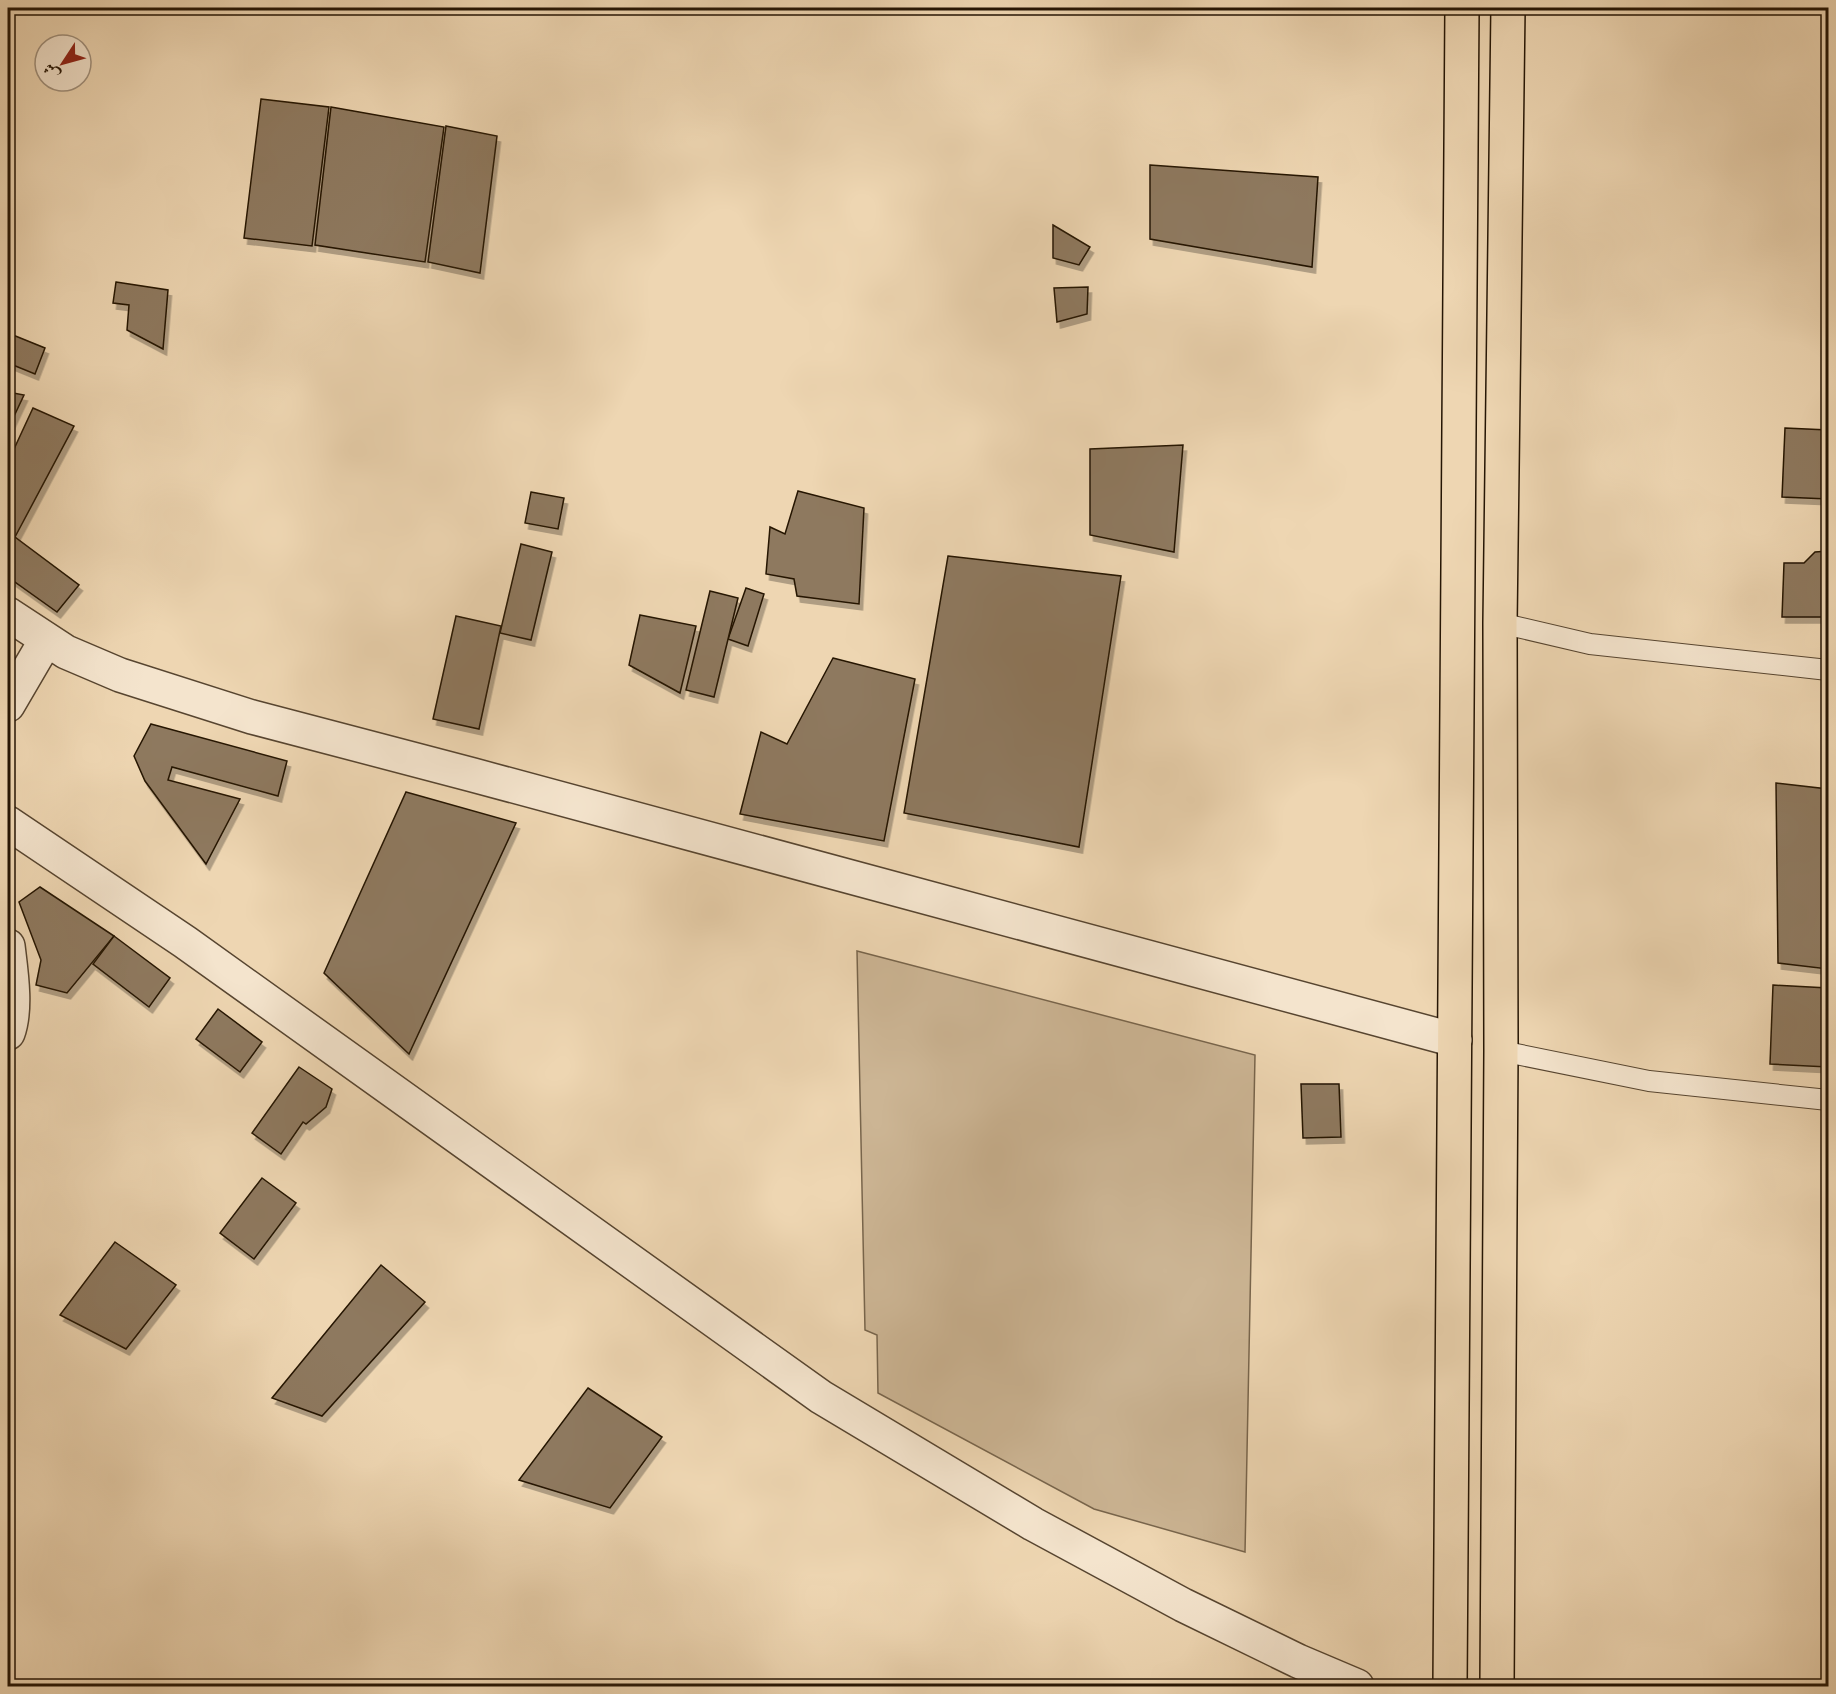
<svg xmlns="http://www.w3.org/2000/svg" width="1836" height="1694" font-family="'EB Garamond',Amiri,serif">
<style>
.green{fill:#ccb594;stroke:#78654c;stroke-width:1.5}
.building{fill:#8e795e;stroke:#251504;stroke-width:1.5;filter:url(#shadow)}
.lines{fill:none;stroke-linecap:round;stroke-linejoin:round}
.lane-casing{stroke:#574530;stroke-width:22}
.street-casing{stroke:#574530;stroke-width:36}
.highway-casing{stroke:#251504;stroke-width:36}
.lane{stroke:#f4e4cd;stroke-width:20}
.street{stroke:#f4e4cd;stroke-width:33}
.highway{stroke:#eed6b2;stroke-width:33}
</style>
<defs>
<filter id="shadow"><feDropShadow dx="3.5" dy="6" stdDeviation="0" flood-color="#0004"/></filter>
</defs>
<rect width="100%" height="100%" fill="#eed6b2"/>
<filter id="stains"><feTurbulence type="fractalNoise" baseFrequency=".00333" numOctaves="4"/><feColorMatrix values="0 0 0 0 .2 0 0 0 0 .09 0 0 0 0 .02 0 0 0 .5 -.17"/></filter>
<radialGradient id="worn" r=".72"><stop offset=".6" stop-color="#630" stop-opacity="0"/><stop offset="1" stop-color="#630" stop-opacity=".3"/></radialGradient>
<polygon class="green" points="857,951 1255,1055 1245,1552 1094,1509 878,1393 877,1335 865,1330"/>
<g class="building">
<polygon points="261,99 329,107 312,246 244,238"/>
<polygon points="331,107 444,127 425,262 315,245"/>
<polygon points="446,126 497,136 480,273 428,262"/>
<polygon points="1150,165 1318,177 1312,267 1150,239"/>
<polygon points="1053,225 1090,247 1079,265 1053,258"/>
<polygon points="116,282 168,290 163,349 127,330 129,305 113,303"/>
<polygon points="1088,287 1087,314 1057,322 1054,288"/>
<polygon points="8,333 45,348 35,374 8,363"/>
<polygon points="8,392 24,395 8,429"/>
<polygon points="33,408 74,426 15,537 79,585 57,612 8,577 8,462"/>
<polygon points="1785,428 1828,430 1828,499 1782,497"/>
<polygon points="1183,445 1174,552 1090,535 1090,449"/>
<polygon points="798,491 864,508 859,604 797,596 794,579 766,574 770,527 785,534"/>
<polygon points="531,492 564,498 558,529 525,523"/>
<polygon points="521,544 552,552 531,640 500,633"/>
<polygon points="1828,551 1828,617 1782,617 1784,563 1804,563 1815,552"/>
<polygon points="948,556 1121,576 1079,847 904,813"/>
<polygon points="746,588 764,594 748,646 728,639"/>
<polygon points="710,591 738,598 714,697 686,690"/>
<polygon points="640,615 696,626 680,693 629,665"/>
<polygon points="456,616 501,626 479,729 433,719"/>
<polygon points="833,658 915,679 884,841 740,814 761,732 787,744"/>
<polygon points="151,724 287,761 278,796 172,767 168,780 240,799 206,864 145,781 134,756"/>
<polygon points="1776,783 1828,789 1828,969 1778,963"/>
<polygon points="406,792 516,823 409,1054 324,973"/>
<polygon points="40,887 114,936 67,993 36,985 41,960 19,902"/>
<polygon points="114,936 170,978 149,1007 93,964"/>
<polygon points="1773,985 1828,988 1828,1067 1770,1064"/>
<polygon points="218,1009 262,1042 240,1072 196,1039"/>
<polygon points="299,1067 332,1089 326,1107 306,1124 303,1122 281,1154 252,1133"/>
<polygon points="1301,1084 1339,1084 1341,1137 1303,1138"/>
<polygon points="262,1178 296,1203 254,1259 220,1233"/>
<polygon points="115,1242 176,1285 126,1349 60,1315"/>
<polygon points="381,1265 425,1302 322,1416 272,1398"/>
<polygon points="588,1388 662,1437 610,1508 519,1480"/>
</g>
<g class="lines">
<g class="lane-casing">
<g id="lane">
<polyline points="1500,623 1590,644 1828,670"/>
<polyline points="1501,1051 1649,1081 1828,1100"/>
</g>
</g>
<g class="street-casing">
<g id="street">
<polyline points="8,614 66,652 120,675 252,717 473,775 1455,1040"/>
<polyline points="8,705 46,640"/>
<polyline points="8,823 185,942 821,1397 1033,1524 1183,1605 1298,1661 1357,1686"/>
<path d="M8,946c3,25 9,63 0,87"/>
</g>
</g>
<g class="highway-casing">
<g id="highway">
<polyline points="1450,1686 1462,8"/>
<polyline points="1497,1686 1501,1051 1500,623 1508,8"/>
</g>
</g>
<use href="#lane" class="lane"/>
<use href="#street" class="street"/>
<use href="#highway" class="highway"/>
</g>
<rect width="1836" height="1694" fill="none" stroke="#eed6b2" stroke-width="30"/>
<rect x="9" y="9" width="1818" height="1676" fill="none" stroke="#251504" stroke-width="3"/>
<rect x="15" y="15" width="1806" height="1664" fill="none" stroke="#251504" stroke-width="1.5"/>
<g transform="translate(63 63) rotate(234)"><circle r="28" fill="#f4e4cd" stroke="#a1917d" stroke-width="1.5"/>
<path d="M0-4.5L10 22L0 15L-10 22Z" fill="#8f2418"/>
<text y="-9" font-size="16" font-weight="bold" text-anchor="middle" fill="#251504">ش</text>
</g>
<rect width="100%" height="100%" filter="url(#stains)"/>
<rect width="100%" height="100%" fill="url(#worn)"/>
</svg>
